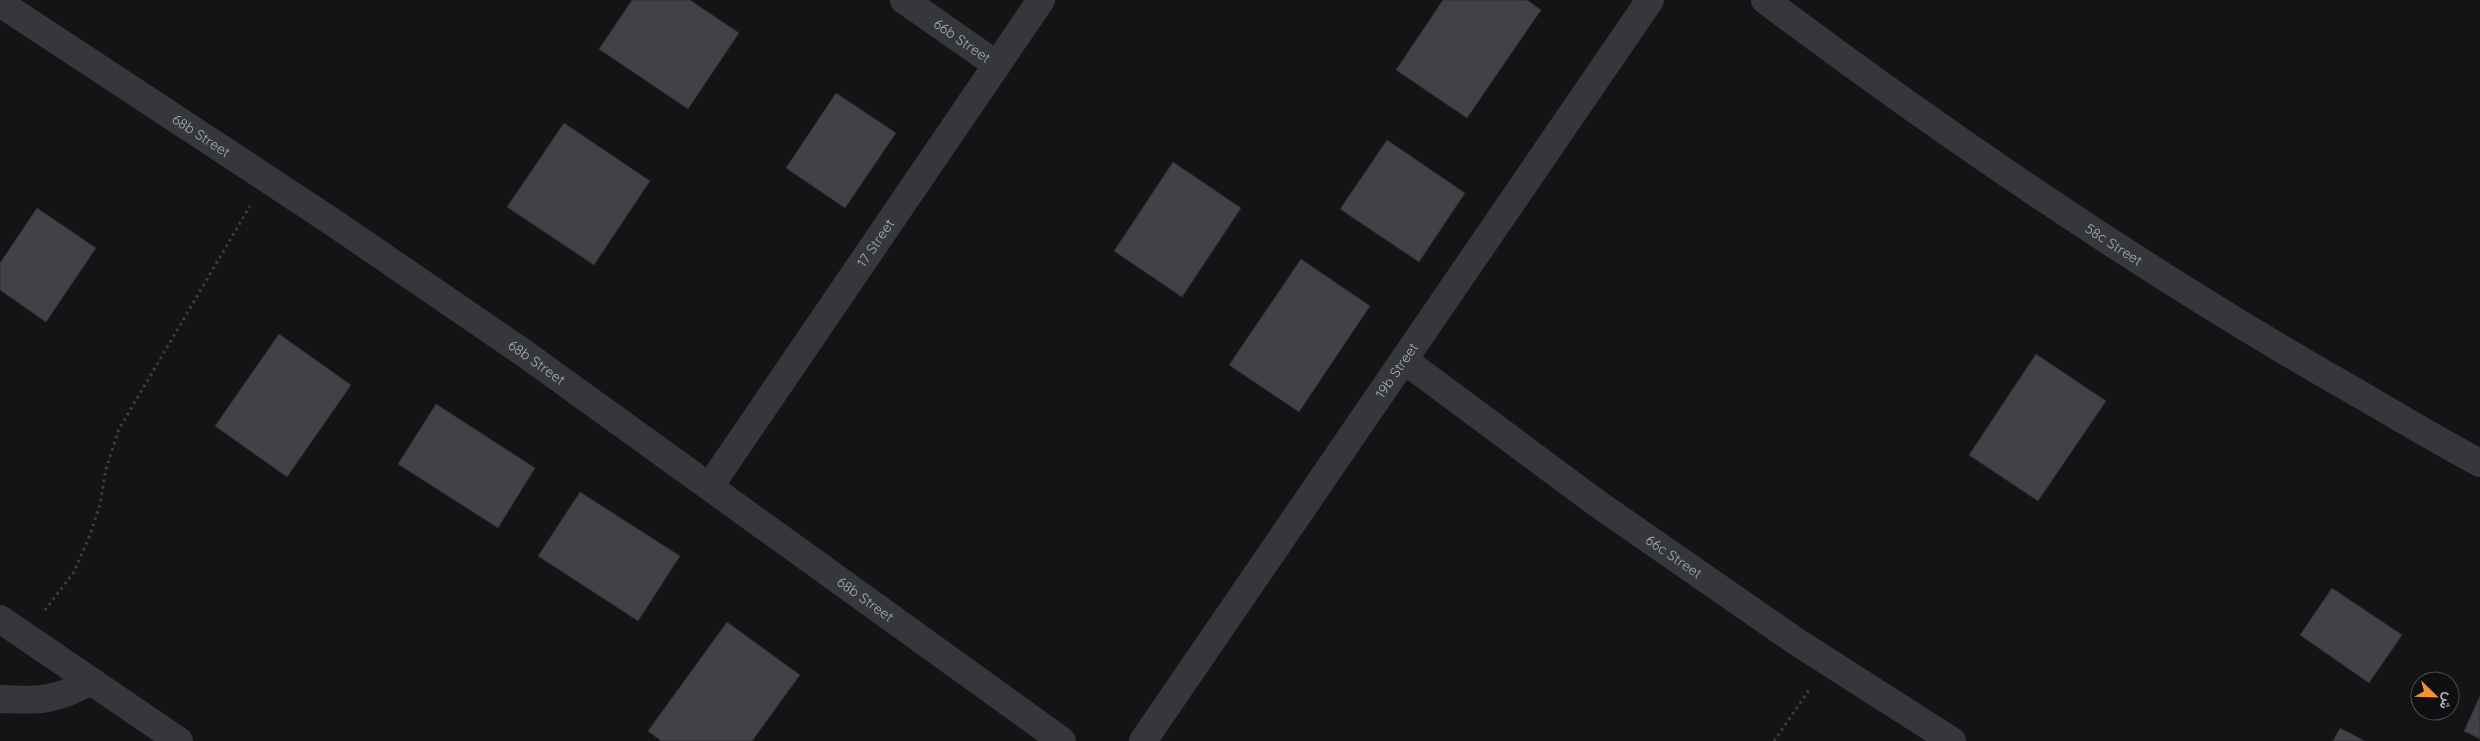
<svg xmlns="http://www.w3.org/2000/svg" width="2480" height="741" font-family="Quicksand,Vazirmatn,sans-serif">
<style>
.building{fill:#404246;stroke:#2e2e32}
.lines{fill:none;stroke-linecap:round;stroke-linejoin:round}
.path{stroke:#3b3e42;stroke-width:3;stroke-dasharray:2.5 4;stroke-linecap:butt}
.minor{stroke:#35373b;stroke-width:28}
.labels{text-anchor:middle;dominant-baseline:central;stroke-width:4;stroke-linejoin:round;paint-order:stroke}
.street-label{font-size:14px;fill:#a6adb6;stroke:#0f0f11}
</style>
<rect width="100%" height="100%" fill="#141416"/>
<g class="building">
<polygon points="632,0 690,0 739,33 688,109 599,49"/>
<polygon points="1443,0 1527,0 1541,10 1467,118 1396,70"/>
<polygon points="836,93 896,133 845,208 786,168"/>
<polygon points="564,123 650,181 594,265 507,207"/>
<polygon points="1387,140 1465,193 1419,262 1340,209"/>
<polygon points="1173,162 1241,208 1182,297 1114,251"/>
<polygon points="37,208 96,248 46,322 0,290 0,263"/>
<polygon points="1301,259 1370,306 1299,412 1229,365"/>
<polygon points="279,334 351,385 287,477 215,426"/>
<polygon points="2036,354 2106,401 2038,501 1969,455"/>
<polygon points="436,404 535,468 498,528 398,464"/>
<polygon points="580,492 680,556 638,621 538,556"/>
<polygon points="2332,588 2402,635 2369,683 2300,635"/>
<polygon points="727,622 800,675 752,741 661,741 648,731"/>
<polygon points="2480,696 2480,739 2464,731"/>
<polygon points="2340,728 2365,741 2333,741"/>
</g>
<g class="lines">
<g class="path">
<polyline points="45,610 74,572 90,535 100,504 106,469 119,429 250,206"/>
<polyline points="1774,741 1809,690"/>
</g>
<g class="minor">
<path id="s1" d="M904,0l93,65"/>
<path id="s2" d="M1765,0c191,143 388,277 596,395 39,23 79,47 119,68"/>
<path id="s3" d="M0,3l331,218 190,130 541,390"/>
<path id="s4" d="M1404,360l194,144 199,138 155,99"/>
<path id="s5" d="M710,486l331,-486"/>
<polyline points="0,619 179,741"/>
<path d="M0,699c37,2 58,2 90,-18"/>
<path id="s6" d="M1143,741l507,-741"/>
</g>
</g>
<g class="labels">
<g class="street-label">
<text stroke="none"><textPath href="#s1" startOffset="71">66b Street</textPath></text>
<text stroke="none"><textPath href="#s3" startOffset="241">68b Street</textPath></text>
<text stroke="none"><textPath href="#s5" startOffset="294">17 Street</textPath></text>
<text stroke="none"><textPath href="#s2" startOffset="426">58c Street</textPath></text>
<text stroke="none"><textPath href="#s3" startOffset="646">68b Street</textPath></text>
<text stroke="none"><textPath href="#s6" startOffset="449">19b Street</textPath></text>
<text stroke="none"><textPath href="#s4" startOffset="334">66c Street</textPath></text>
<text stroke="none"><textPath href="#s3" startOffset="1051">68b Street</textPath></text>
</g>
</g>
<g transform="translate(2435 696) rotate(113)"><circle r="24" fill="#0f0f11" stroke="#4b4e53"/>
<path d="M0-4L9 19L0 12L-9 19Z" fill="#f2942f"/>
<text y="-8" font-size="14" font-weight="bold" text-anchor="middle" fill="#a6adb6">ش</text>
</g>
</svg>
